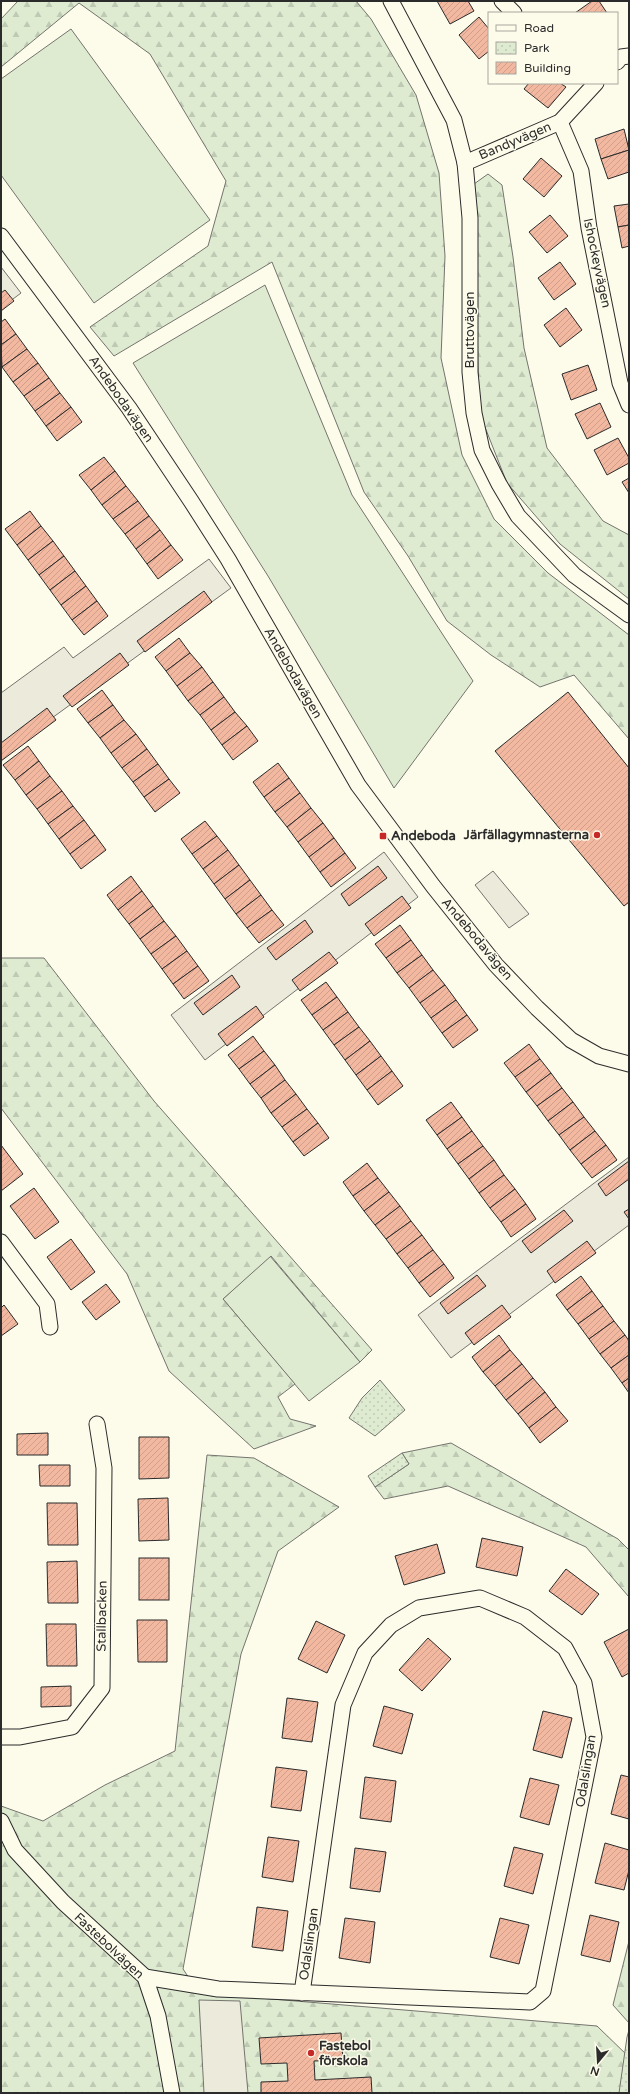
<svg xmlns="http://www.w3.org/2000/svg" width="630" height="2094" font-family="'Varela Round',sans-serif">
<style>
.grass{fill:#deebd1;stroke:#74746e}
.forest{fill:url(#forest-firs);stroke:#74746e}
.park{fill:url(#park-dots);stroke:#74746e}
.parking{fill:#eceadb;stroke:#74746e}
.building{fill:url(#building-hatch);stroke:#2b2b2b}
.lines{fill:none;stroke-linecap:round;stroke-linejoin:round}
.street-casing{stroke:#2b2b2b;stroke-width:17}
.street{stroke:#fdfbea;stroke-width:15}
.poi-dot{fill:#c62828;stroke:#fdfbea;stroke-width:1.5}
.labels{text-anchor:middle;dominant-baseline:central;stroke-width:3;stroke-linejoin:round;paint-order:stroke}
.street-label{font-size:13px;fill:#2b2b2b;stroke:#fdfbea}
.poi-label{font-size:13px;font-weight:bold;fill:#2b2b2b;stroke:#fdfbea;text-anchor:start}
</style>
<defs>
<pattern id="forest-firs" width="22" height="20" patternUnits="userSpaceOnUse"><rect width="22" height="20" fill="#deebd1"/><path d="M5 1l3.5 6h-7zM16 11l3.5 6h-7z" fill="#bfcab4"/></pattern>
<pattern id="park-dots" width="8" height="8" patternUnits="userSpaceOnUse"><rect width="8" height="8" fill="#deebd1"/><path d="M2 2h.1M6 6h.1" fill="none" stroke="#bfcab4" stroke-width="1.8" stroke-linecap="round"/></pattern>
<pattern id="building-hatch" width="6" height="6" patternUnits="userSpaceOnUse"><rect width="6" height="6" fill="#f2b8a0"/><path d="M-1 1l2-2M0 6l6-6M5 7l2-2" fill="none" stroke="#d09e8a"/></pattern>
</defs>
<rect width="100%" height="100%" fill="#fdfbea"/>
<g class="grass">
<polygon points="71,29 210,220 94,303 1,175 1,79"/>
<polygon points="265,285 352,495 473,681 394,788 268,576 133,363"/>
<polygon points="270,1256 360,1362 309,1401 223,1299"/>
</g>
<g class="forest">
<polygon points="18,1 356,1 371,19 416,95 439,173 445,256 441,358 462,455 494,519 548,573 629,635 629,739 574,675 540,687 491,655 447,621 408,556 364,492 272,262 114,356 90,327 208,246 226,181 150,54 79,3 1,67 1,19"/>
<polygon points="488,174 502,185 513,257 524,348 547,448 603,521 629,535 629,599 560,544 507,483 479,412 474,184"/>
<polygon points="1,958 44,958 154,1101 372,1350 360,1362 271,1256 223,1299 295,1384 278,1397 290,1419 316,1426 254,1449 169,1371 127,1274 1,1108"/>
<polygon points="451,1443 618,1539 629,1550 629,1597 586,1547 448,1486 384,1499 375,1487 409,1464 402,1453"/>
<polygon points="207,1455 254,1458 339,1507 278,1551 241,1654 183,1969 199,1993 597,2026 629,2057 629,2093 1,2093 1,1806 43,1821 105,1785 175,1751"/>
<polygon points="629,1941 629,2023 613,2005"/>
</g>
<g class="park">
<polygon points="380,1380 405,1410 375,1436 349,1418 362,1398"/>
<polygon points="402,1453 409,1464 375,1487 368,1476"/>
<polygon points="629,2030 629,2093 619,2093 627,2037"/>
</g>
<g class="parking">
<polygon points="1,267 21,293 1,308"/>
<polygon points="209,559 231,588 1,755 1,693 64,647 73,658"/>
<polygon points="384,852 418,897 205,1060 171,1015"/>
<polygon points="493,871 529,914 509,928 475,885"/>
<polygon points="629,1157 629,1225 451,1358 418,1315"/>
<polygon points="199,2000 240,2001 248,2093 204,2093"/>
</g>
<g class="building">
<polygon points="437,1 468,1 474,11 450,24"/>
<polygon points="592,1 599,1 607,13 575,13"/>
<polygon points="479,17 489,29 489,51 479,59 459,35"/>
<polygon points="529,83 560,83 566,87 548,108 524,89"/>
<polygon points="624,129 629,150 601,159 595,139"/>
<polygon points="629,150 629,172 608,179 601,159"/>
<polygon points="541,158 562,176 544,197 523,179"/>
<polygon points="629,204 629,225 618,227 614,206"/>
<polygon points="550,215 568,236 547,253 529,232"/>
<polygon points="629,225 629,246 622,248 618,227"/>
<polygon points="560,262 576,284 554,300 538,278"/>
<polygon points="5,290 14,301 1,311 1,293"/>
<polygon points="566,308 582,330 560,347 544,325"/>
<polygon points="5,319 16,334 1,345 1,322"/>
<polygon points="16,334 27,349 2,367 1,345"/>
<polygon points="27,349 38,363 13,382 2,367"/>
<polygon points="38,363 49,378 24,396 13,382"/>
<polygon points="588,365 597,390 571,400 562,374"/>
<polygon points="49,378 60,393 35,411 24,396"/>
<polygon points="60,393 71,407 46,426 35,411"/>
<polygon points="600,403 611,427 587,439 575,414"/>
<polygon points="71,407 82,422 57,441 46,426"/>
<polygon points="618,438 629,458 629,463 607,475 594,450"/>
<polygon points="104,457 115,471 91,490 79,475"/>
<polygon points="115,471 126,486 102,505 91,490"/>
<polygon points="629,478 629,493 622,482"/>
<polygon points="126,486 138,501 113,519 102,505"/>
<polygon points="138,501 149,516 125,534 113,519"/>
<polygon points="30,511 41,526 17,545 5,529"/>
<polygon points="149,516 160,530 136,549 125,534"/>
<polygon points="41,526 53,541 28,560 17,545"/>
<polygon points="160,530 171,545 147,564 136,549"/>
<polygon points="53,541 64,556 39,575 28,560"/>
<polygon points="171,545 183,560 158,579 147,564"/>
<polygon points="64,556 75,571 50,590 39,575"/>
<polygon points="75,571 86,586 61,605 50,590"/>
<polygon points="86,586 97,601 72,620 61,605"/>
<polygon points="204,591 212,602 145,652 137,641"/>
<polygon points="97,601 108,616 84,635 72,620"/>
<polygon points="179,638 190,653 166,671 155,657"/>
<polygon points="120,653 129,665 72,707 63,696"/>
<polygon points="190,653 202,667 177,686 166,671"/>
<polygon points="202,667 213,682 188,701 177,686"/>
<polygon points="213,682 224,697 200,715 188,701"/>
<polygon points="102,690 113,705 88,723 77,709"/>
<polygon points="568,692 629,768 629,902 624,906 495,751"/>
<polygon points="224,697 235,712 211,730 200,715"/>
<polygon points="113,705 124,720 100,738 88,723"/>
<polygon points="47,708 56,720 1,761 1,743"/>
<polygon points="235,712 247,726 222,745 211,730"/>
<polygon points="124,720 136,734 111,753 100,738"/>
<polygon points="247,726 258,741 233,760 222,745"/>
<polygon points="136,734 147,749 122,768 111,753"/>
<polygon points="28,746 39,761 15,780 3,765"/>
<polygon points="147,749 158,764 133,782 122,768"/>
<polygon points="39,761 50,776 26,795 15,780"/>
<polygon points="278,763 289,778 264,797 253,782"/>
<polygon points="158,764 169,779 144,797 133,782"/>
<polygon points="50,776 62,791 37,809 26,795"/>
<polygon points="289,778 300,793 275,812 264,797"/>
<polygon points="169,779 180,793 155,812 144,797"/>
<polygon points="62,791 73,806 48,824 37,809"/>
<polygon points="300,793 311,808 287,827 275,812"/>
<polygon points="73,806 84,820 59,839 48,824"/>
<polygon points="311,808 323,823 298,842 287,827"/>
<polygon points="84,820 95,835 70,854 59,839"/>
<polygon points="205,821 217,836 192,854 181,839"/>
<polygon points="323,823 334,838 309,857 298,842"/>
<polygon points="95,835 106,850 81,869 70,854"/>
<polygon points="217,836 228,850 203,869 192,854"/>
<polygon points="334,838 345,853 320,872 309,857"/>
<polygon points="228,850 239,865 214,884 203,869"/>
<polygon points="345,853 356,868 331,887 320,872"/>
<polygon points="239,865 250,880 225,899 214,884"/>
<polygon points="378,866 387,878 349,906 341,894"/>
<polygon points="131,876 142,891 118,910 107,895"/>
<polygon points="250,880 261,895 236,914 225,899"/>
<polygon points="142,891 153,906 129,924 118,910"/>
<polygon points="261,895 272,910 247,928 236,914"/>
<polygon points="402,896 411,908 374,936 365,924"/>
<polygon points="153,906 164,921 140,939 129,924"/>
<polygon points="272,910 284,925 259,943 247,928"/>
<polygon points="305,920 313,932 276,960 267,948"/>
<polygon points="164,921 176,936 151,954 140,939"/>
<polygon points="400,925 411,940 386,958 375,944"/>
<polygon points="176,936 187,951 162,969 151,954"/>
<polygon points="411,940 422,955 397,973 386,958"/>
<polygon points="187,951 198,966 173,984 162,969"/>
<polygon points="329,952 338,963 300,991 292,980"/>
<polygon points="422,955 433,970 409,988 397,973"/>
<polygon points="198,966 209,981 184,999 173,984"/>
<polygon points="433,970 445,985 420,1003 409,988"/>
<polygon points="232,975 240,987 203,1015 194,1003"/>
<polygon points="326,982 337,997 312,1015 301,1000"/>
<polygon points="445,985 456,1000 431,1018 420,1003"/>
<polygon points="337,997 348,1012 323,1030 312,1015"/>
<polygon points="456,1000 467,1015 442,1033 431,1018"/>
<polygon points="256,1006 264,1017 227,1046 218,1034"/>
<polygon points="348,1012 359,1027 334,1045 323,1030"/>
<polygon points="467,1015 478,1030 453,1048 442,1033"/>
<polygon points="359,1027 370,1041 345,1060 334,1045"/>
<polygon points="253,1036 264,1051 239,1069 228,1055"/>
<polygon points="370,1041 381,1056 356,1075 345,1060"/>
<polygon points="529,1044 540,1059 515,1077 504,1063"/>
<polygon points="264,1051 275,1065 250,1084 239,1069"/>
<polygon points="381,1056 392,1071 367,1090 356,1075"/>
<polygon points="540,1059 551,1073 526,1092 515,1077"/>
<polygon points="275,1065 285,1080 261,1098 250,1084"/>
<polygon points="392,1071 403,1086 378,1105 367,1090"/>
<polygon points="551,1073 562,1088 537,1106 526,1092"/>
<polygon points="285,1080 296,1094 271,1113 261,1098"/>
<polygon points="562,1088 573,1102 548,1121 537,1106"/>
<polygon points="296,1094 307,1109 282,1127 271,1113"/>
<polygon points="451,1102 462,1117 437,1135 426,1120"/>
<polygon points="573,1102 584,1117 559,1135 548,1121"/>
<polygon points="307,1109 318,1123 293,1142 282,1127"/>
<polygon points="462,1117 472,1131 447,1149 437,1135"/>
<polygon points="584,1117 595,1131 570,1150 559,1135"/>
<polygon points="318,1123 329,1138 304,1156 293,1142"/>
<polygon points="472,1131 483,1146 458,1164 447,1149"/>
<polygon points="595,1131 606,1145 581,1164 570,1150"/>
<polygon points="1,1145 23,1174 1,1191"/>
<polygon points="606,1145 617,1160 592,1178 581,1164"/>
<polygon points="483,1146 494,1160 469,1179 458,1164"/>
<polygon points="494,1160 504,1175 479,1193 469,1179"/>
<polygon points="629,1161 629,1179 606,1196 598,1184"/>
<polygon points="367,1163 378,1178 353,1196 343,1182"/>
<polygon points="504,1175 515,1189 490,1208 479,1193"/>
<polygon points="378,1178 389,1192 364,1211 353,1196"/>
<polygon points="34,1188 59,1222 35,1239 10,1206"/>
<polygon points="515,1189 526,1204 501,1222 490,1208"/>
<polygon points="389,1192 400,1206 375,1225 364,1211"/>
<polygon points="526,1204 536,1219 511,1237 501,1222"/>
<polygon points="400,1206 411,1221 386,1239 375,1225"/>
<polygon points="629,1209 629,1219 624,1212"/>
<polygon points="564,1210 573,1221 531,1253 522,1241"/>
<polygon points="411,1221 422,1235 397,1254 386,1239"/>
<polygon points="422,1235 433,1250 408,1268 397,1254"/>
<polygon points="71,1239 95,1272 71,1290 47,1257"/>
<polygon points="587,1241 596,1253 555,1283 547,1271"/>
<polygon points="433,1250 444,1264 419,1283 408,1268"/>
<polygon points="444,1264 454,1278 430,1297 419,1283"/>
<polygon points="477,1275 486,1286 448,1314 440,1303"/>
<polygon points="581,1276 592,1291 567,1310 556,1295"/>
<polygon points="106,1284 120,1302 96,1320 82,1302"/>
<polygon points="592,1291 603,1306 578,1324 567,1310"/>
<polygon points="4,1305 18,1324 1,1336 1,1308"/>
<polygon points="502,1305 511,1317 474,1345 465,1333"/>
<polygon points="603,1306 614,1321 589,1339 578,1324"/>
<polygon points="614,1321 625,1335 600,1354 589,1339"/>
<polygon points="499,1335 510,1350 483,1372 472,1357"/>
<polygon points="625,1335 629,1341 629,1355 611,1368 600,1354"/>
<polygon points="510,1350 522,1364 495,1386 483,1372"/>
<polygon points="629,1355 629,1378 622,1383 611,1368"/>
<polygon points="522,1364 533,1378 506,1400 495,1386"/>
<polygon points="533,1378 545,1392 518,1414 506,1400"/>
<polygon points="629,1378 629,1393 622,1383"/>
<polygon points="545,1392 556,1407 529,1428 518,1414"/>
<polygon points="556,1407 568,1421 540,1443 529,1428"/>
<polygon points="48,1433 48,1455 17,1455 17,1434"/>
<polygon points="139,1437 169,1437 169,1478 139,1479"/>
<polygon points="39,1465 70,1465 70,1486 40,1486"/>
<polygon points="168,1498 169,1540 139,1541 138,1499"/>
<polygon points="47,1503 77,1503 78,1545 48,1545"/>
<polygon points="482,1538 523,1547 517,1576 476,1567"/>
<polygon points="437,1544 445,1573 404,1585 395,1556"/>
<rect x="139" y="1558" width="30" height="42"/>
<polygon points="77,1561 78,1603 48,1603 47,1562"/>
<polygon points="566,1569 599,1594 582,1615 549,1591"/>
<polygon points="137,1620 167,1620 167,1662 138,1662"/>
<polygon points="316,1621 345,1635 327,1673 298,1659"/>
<polygon points="46,1624 76,1624 77,1666 47,1666"/>
<polygon points="629,1629 629,1673 622,1677 604,1642"/>
<polygon points="428,1638 451,1659 422,1691 399,1670"/>
<polygon points="71,1686 71,1706 41,1707 41,1687"/>
<polygon points="287,1698 318,1702 312,1742 282,1738"/>
<polygon points="384,1706 413,1714 402,1754 373,1746"/>
<polygon points="543,1711 572,1718 562,1758 533,1750"/>
<polygon points="276,1767 307,1771 301,1811 271,1807"/>
<polygon points="621,1775 629,1777 629,1819 611,1814"/>
<polygon points="365,1777 396,1781 391,1822 360,1818"/>
<polygon points="530,1778 559,1785 549,1825 520,1817"/>
<polygon points="268,1837 299,1841 293,1882 262,1877"/>
<polygon points="605,1843 629,1850 629,1870 624,1890 595,1883"/>
<polygon points="514,1847 543,1854 533,1894 504,1886"/>
<polygon points="355,1848 386,1852 380,1892 350,1888"/>
<polygon points="257,1907 288,1911 283,1951 252,1947"/>
<polygon points="590,1915 619,1922 610,1962 581,1955"/>
<polygon points="345,1918 375,1922 370,1963 339,1958"/>
<polygon points="500,1918 529,1925 519,1964 490,1957"/>
<polygon points="341,2033 343,2060 314,2061 315,2080 371,2077 372,2093 261,2093 261,2082 288,2081 287,2063 261,2064 259,2038"/>
</g>
<g class="lines">
<g class="street-casing">
<g id="street">
<polyline points="391,1 454,120 465,163 470,218 470,372 474,413 482,450 499,484 518,516 574,575 629,615"/>
<polyline points="502,1 514,13"/>
<polyline points="617,62 621,57 629,56"/>
<polyline points="560,122 581,171 589,228 620,383 629,405"/>
<polyline points="465,163 560,122 596,83"/>
<polyline points="1,236 129,408 191,501 228,559 358,785 433,886 496,965 537,1008 571,1040 599,1056 629,1064"/>
<polyline points="1,1242 47,1304 50,1327"/>
<polyline points="1,1737 20,1737 72,1727 102,1688 104,1468 97,1424"/>
<polyline points="1,1821 15,1850 63,1902 145,1977 158,2016 172,2093"/>
<polyline points="145,1977 218,1989 530,2002 543,1991 594,1737 584,1683 565,1648 525,1617 480,1598 419,1608 391,1625 365,1653 343,1705 302,1993"/>
</g>
</g>
<use href="#street" class="street"/>
</g>
<g class="poi-dot">
<circle cx="597" cy="835" r="4"/>
<rect x="379" y="832" width="8" height="8" rx="2"/>
<circle cx="311" cy="2053" r="4"/>
</g>
<g class="labels">
<g class="street-label">
<text transform="translate(515 141) rotate(-23)">Bandyvägen</text>
<text transform="translate(597 263) rotate(78)">Ishockeyvägen</text>
<text transform="translate(470 330) rotate(-90)">Bruttovägen</text>
<text transform="translate(121 399) rotate(55)">Andebodavägen</text>
<text transform="translate(293 673) rotate(60)">Andebodavägen</text>
<text transform="translate(477 939) rotate(50)">Andebodavägen</text>
<text transform="translate(102 1616) rotate(-89)">Stallbacken</text>
<text transform="translate(586 1771) rotate(-81)">Odalslingan</text>
<text transform="translate(309 1944) rotate(-82)">Odalslingan</text>
<text transform="translate(109 1946) rotate(43)">Fastebolvägen</text>
</g>
<g class="poi-label">
<text x="589" y="835" text-anchor="end">Järfällagymnasterna</text>
<text x="391" y="836">Andeboda</text>
<text x="319" y="2046">Fastebol<tspan x="319" dy="15">förskola</tspan></text>
</g>
</g>
<rect width="630" height="2094" fill="none" stroke="#2b2b2b" stroke-width="4"/>
<rect x="488" y="12" width="130" height="72" fill="#fdfbea" stroke="#a9a89e"/>
<rect x="496" y="25" width="20" height="6" fill="#fdfbea" stroke="#a9a89e"/>
<text x="524" y="32" font-size="12" fill="#2b2b2b">Road</text>
<rect x="496" y="42" width="20" height="12" fill="url(#park-dots)" stroke="#a9a89e"/>
<text x="524" y="52" font-size="12" fill="#2b2b2b">Park</text>
<rect x="496" y="62" width="20" height="12" fill="url(#building-hatch)" stroke="#a9a89e"/>
<text x="524" y="72" font-size="12" fill="#2b2b2b">Building</text>
<g transform="translate(598 2062) rotate(198)" stroke="#fdfbea" stroke-width="3" paint-order="stroke">
<path d="M0-3L7 15L0 10L-7 15Z" fill="#2b2b2b"/>
<text y="-6" font-size="11" font-weight="bold" text-anchor="middle" fill="#2b2b2b">N</text>
</g>
</svg>
